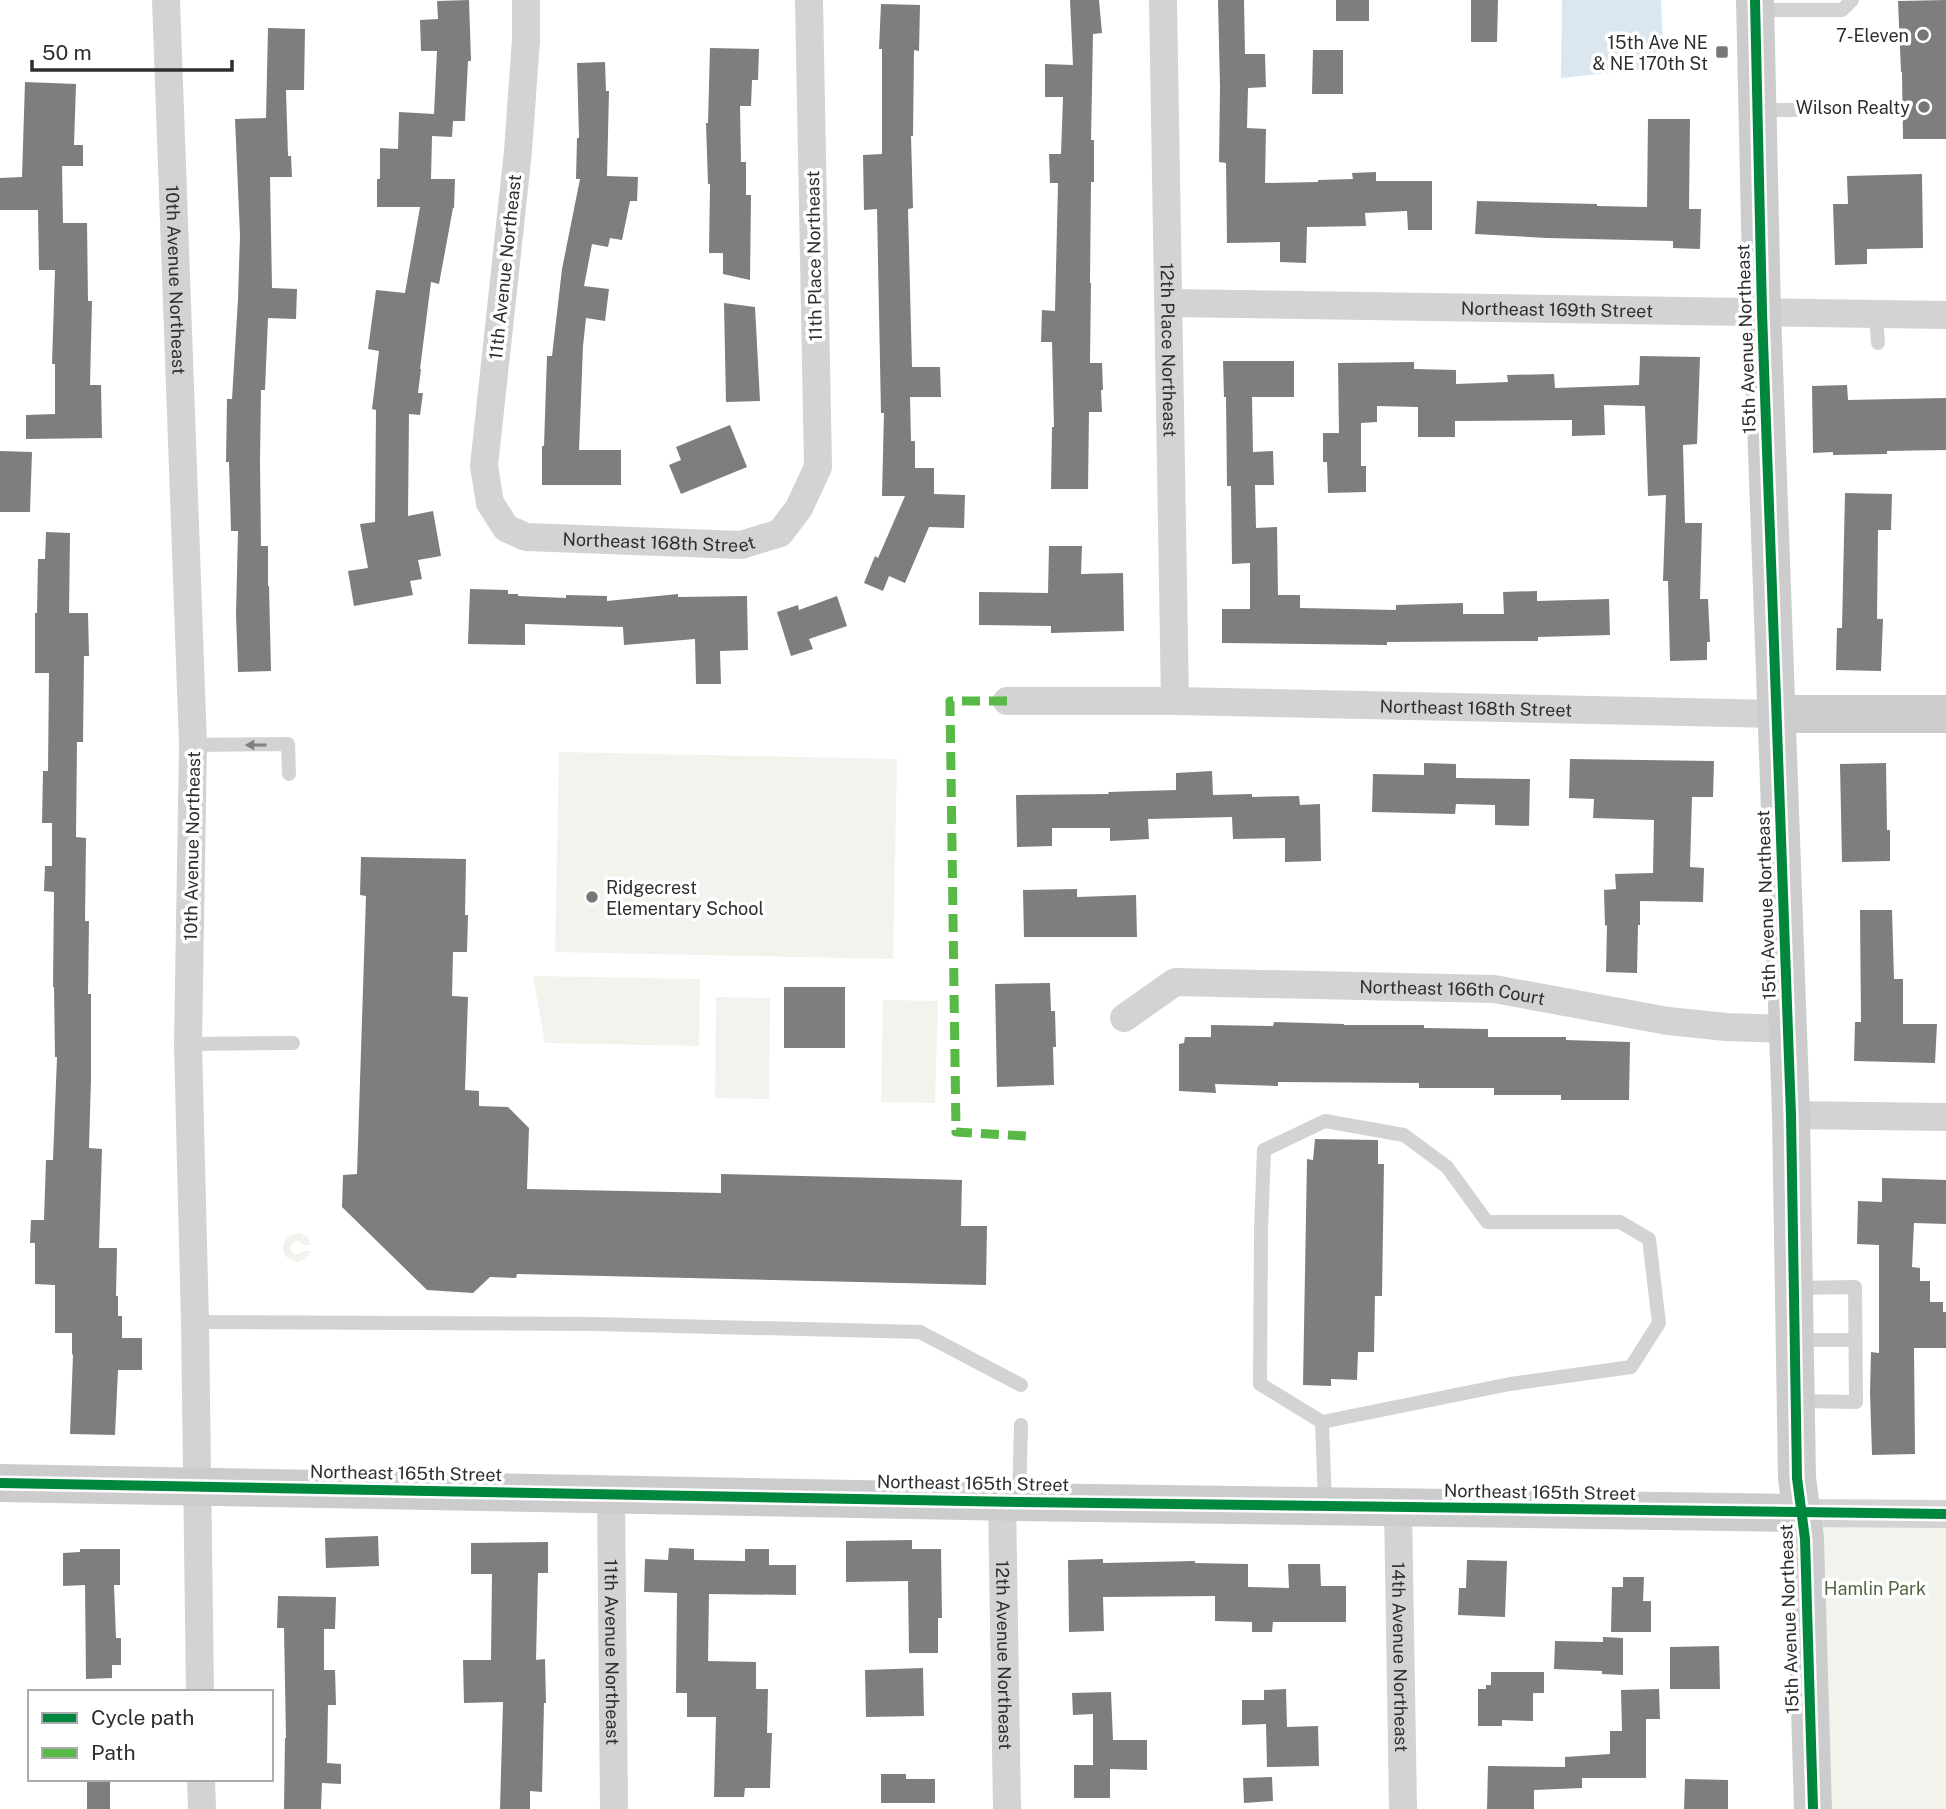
<svg xmlns="http://www.w3.org/2000/svg" width="1946" height="1809" font-family="'Public Sans',sans-serif">
<style>
.green{fill:#f0f4ec}
.water{fill:#dbe7f0}
.building{fill:#7e7e7e}
.lines{fill:none;stroke-linecap:round;stroke-linejoin:round}
.lane{stroke:#d3d3d3;stroke-width:14}
.street{stroke:#d3d3d3;stroke-width:28}
.secondary{stroke:#ccc;stroke-width:38}
.quiet{stroke:#58b947;stroke-width:9;stroke-dasharray:18 9;stroke-linecap:butt}
.cycleway-casing{stroke:#fff;stroke-width:15}
.cycleway{stroke:#00873e;stroke-width:10}
.oneway{fill:#808080}
.poi-dot{fill:#777;stroke:#fff;stroke-width:2.5}
.labels{text-anchor:middle;dominant-baseline:central;stroke-width:7;stroke-linejoin:round;paint-order:stroke}
.poi-label{font-size:18px;fill:#2e2e2e;stroke:#fff;text-anchor:end}
.street-label{font-size:18px;fill:#2e2e2e;stroke:#fff}
.park-label{font-size:18px;fill:#51673f;stroke:#fff}
</style>
<rect width="100%" height="100%" fill="#fff"/>
<g class="green">
<polygon points="559,752 897,759 893,959 555,952"/>
<polygon points="533,976 700,979 699,1046 545,1043"/>
<polygon points="716,997 770,998 769,1099 715,1098"/>
<polygon points="883,1000 938,1001 935,1103 881,1102"/>
<path d="M300,1233l8,5 3,7h-8l-4,-4h-4l-4,4v5l3,4h5l4,-3h8l-5,8 -9,3 -12,-6c-4,-9 -2,-15 5,-21z"/>
<polygon points="1803,1513 1946,1517 1946,1809 1811,1809"/>
</g>
<polygon class="water" points="1562,0 1661,0 1664,67 1561,78"/>
<g class="building">
<polygon points="469,0 471,61 468,61 465,121 453,121 452,137 432,136 431,179 455,179 454,208 453,208 439,284 431,282 420,369 421,369 418,393 423,393 420,415 409,414 408,516 433,511 441,556 418,560 422,579 410,581 413,595 354,606 348,571 368,568 360,524 375,522 376,410 372,409 379,351 368,349 376,290 405,293 420,207 377,207 377,179 380,179 380,148 398,149 399,112 434,114 437,51 421,51 420,20 438,19 437,1"/>
<polygon points="1070,0 1099,0 1102,33 1093,34 1091,140 1094,140 1094,182 1091,182 1090,283 1091,283 1090,363 1102,363 1103,390 1101,390 1102,412 1089,412 1088,489 1051,489 1052,427 1054,427 1052,342 1041,342 1042,310 1055,311 1058,183 1050,183 1049,154 1061,154 1063,97 1045,97 1045,64 1073,65"/>
<polygon points="1218,0 1244,0 1245,54 1265,54 1266,87 1248,88 1247,128 1266,129 1265,183 1318,182 1318,180 1353,179 1352,173 1376,172 1376,181 1432,181 1432,230 1408,230 1407,211 1365,213 1366,226 1307,227 1306,263 1280,262 1280,242 1227,243 1226,163 1219,162 1220,88"/>
<rect x="1336" y="0" width="33" height="21"/>
<polygon points="1471,0 1498,0 1497,42 1471,42"/>
<polygon points="1946,0 1946,139 1903,139 1902,72 1901,72 1898,1"/>
<polygon points="881,4 920,5 919,51 914,50 913,136 911,136 913,208 908,209 912,367 940,367 941,397 910,397 911,441 915,441 915,468 934,468 934,494 965,495 964,528 929,527 905,583 889,576 883,591 864,583 875,556 878,558 905,496 882,496 884,413 881,413 877,209 864,210 863,155 882,154 882,49 879,49"/>
<polygon points="268,28 305,29 304,90 286,90 288,156 291,156 292,177 270,177 272,288 297,289 296,319 268,318 265,390 261,390 260,460 261,546 268,546 268,586 269,586 271,671 238,672 236,614 238,531 231,531 229,462 226,462 227,399 232,399 238,299 240,235 235,119 266,118"/>
<polygon points="710,48 759,49 758,80 752,80 751,106 740,106 741,162 746,162 746,195 751,195 750,280 723,274 723,253 709,253 710,184 708,184 706,123 708,123"/>
<polygon points="1313,50 1343,50 1343,94 1312,94"/>
<polygon points="605,62 606,91 609,91 607,176 638,177 637,201 630,201 622,240 610,238 608,247 592,244 584,286 609,289 605,321 586,318 583,346 579,450 621,450 621,485 542,485 542,446 544,446 547,356 552,356 562,269 580,179 576,179 577,138 579,138 577,63"/>
<polygon points="25,82 76,84 74,145 83,145 83,166 62,166 63,223 87,223 88,301 92,301 90,385 101,385 102,438 26,439 26,415 55,414 55,364 52,364 55,270 39,270 38,210 0,210 0,178 22,177"/>
<polygon points="1648,119 1690,119 1689,209 1701,209 1700,249 1673,248 1673,241 1547,238 1475,234 1477,201 1597,204 1597,206 1647,207"/>
<polygon points="1922,174 1923,248 1867,249 1867,264 1835,265 1833,204 1848,204 1847,176"/>
<polygon points="724,303 755,307 760,401 726,402"/>
<polygon points="1640,356 1700,357 1697,444 1683,445 1685,523 1702,523 1700,599 1708,599 1710,642 1707,642 1707,660 1670,661 1668,581 1663,581 1666,495 1648,496 1645,406 1604,405 1605,435 1572,436 1572,420 1455,421 1455,437 1418,437 1418,407 1377,406 1377,422 1361,423 1361,466 1366,466 1366,492 1328,493 1327,462 1323,462 1323,433 1339,433 1338,363 1414,362 1414,369 1456,370 1456,384 1508,382 1507,375 1554,374 1555,388 1639,385"/>
<polygon points="1223,361 1294,361 1294,397 1252,397 1253,452 1273,451 1274,485 1255,485 1256,528 1277,527 1278,595 1300,595 1300,608 1396,610 1396,605 1463,603 1463,614 1504,614 1503,592 1537,591 1537,601 1609,599 1610,635 1538,637 1538,641 1387,642 1387,645 1222,643 1222,609 1250,609 1250,563 1232,564 1231,486 1227,486 1226,397 1224,397"/>
<polygon points="1847,385 1848,400 1946,398 1946,450 1887,451 1887,454 1833,455 1833,452 1813,453 1812,386"/>
<polygon points="730,425 747,467 681,494 669,465 681,460 676,447"/>
<polygon points="0,451 32,452 30,512 0,512"/>
<polygon points="1845,493 1892,494 1891,530 1878,530 1877,619 1883,619 1881,671 1836,670 1837,628 1842,628"/>
<polygon points="46,532 70,533 69,613 88,613 89,656 84,656 83,742 77,742 76,837 86,838 85,921 89,921 88,994 91,994 91,1078 89,1148 102,1149 99,1248 117,1248 116,1296 118,1296 118,1316 122,1316 122,1338 142,1338 142,1370 118,1370 115,1435 70,1434 73,1355 72,1354 72,1333 55,1333 55,1285 35,1284 35,1243 30,1243 31,1220 44,1220 46,1160 53,1160 57,1057 55,1057 54,987 53,987 54,892 44,891 45,866 52,866 52,823 42,823 43,771 48,771 49,673 35,673 35,613 37,613 38,559 45,559"/>
<polygon points="1049,546 1082,546 1081,574 1123,573 1124,631 1051,633 1051,626 979,625 979,592 1048,593"/>
<polygon points="470,589 508,590 508,594 518,594 518,596 566,598 566,595 607,596 607,601 678,594 678,597 747,596 748,650 720,651 721,684 696,684 695,639 624,645 623,627 525,624 525,645 468,644"/>
<polygon points="837,596 847,626 809,639 813,649 791,656 777,612 798,605 799,610"/>
<polygon points="1570,759 1714,761 1713,797 1692,797 1690,867 1704,868 1703,902 1640,901 1640,925 1638,925 1637,973 1606,972 1607,925 1605,926 1604,890 1616,889 1615,874 1653,873 1654,820 1593,818 1594,799 1569,798"/>
<polygon points="1424,763 1456,764 1456,778 1530,779 1529,826 1495,825 1495,805 1456,804 1455,814 1372,812 1373,774 1424,775"/>
<polygon points="1886,763 1887,830 1890,830 1890,861 1842,862 1840,764"/>
<polygon points="1212,771 1213,795 1252,794 1252,797 1299,796 1300,805 1320,804 1321,861 1285,862 1285,838 1233,839 1232,817 1148,819 1149,839 1110,841 1110,828 1052,828 1052,846 1017,847 1016,795 1109,794 1108,792 1176,790 1176,773"/>
<polygon points="361,857 466,859 465,915 468,915 467,952 453,952 452,996 468,997 465,1090 479,1091 479,1106 508,1107 529,1128 527,1189 721,1193 721,1174 962,1180 961,1226 987,1226 986,1285 517,1274 516,1278 490,1277 473,1293 427,1290 342,1207 343,1175 357,1174 366,896 360,895"/>
<polygon points="1077,889 1077,897 1136,895 1137,937 1024,937 1023,890"/>
<polygon points="1860,910 1892,910 1894,979 1903,979 1903,1024 1937,1024 1935,1063 1854,1061 1855,1022 1861,1022"/>
<polygon points="1050,983 1051,1011 1055,1011 1056,1047 1053,1047 1054,1085 997,1087 995,984"/>
<rect x="784" y="987" width="61" height="61"/>
<polygon points="1274,1022 1344,1024 1344,1025 1424,1025 1424,1028 1488,1029 1488,1037 1566,1037 1566,1040 1630,1042 1629,1100 1561,1100 1561,1095 1494,1095 1494,1088 1419,1088 1419,1083 1278,1082 1278,1086 1215,1084 1216,1093 1179,1091 1179,1044 1184,1043 1185,1037 1211,1037 1211,1025 1273,1026"/>
<polygon points="1315,1139 1378,1140 1378,1164 1384,1164 1382,1296 1375,1296 1374,1352 1358,1352 1357,1380 1331,1379 1331,1386 1303,1385 1307,1159 1313,1160"/>
<polygon points="1882,1178 1946,1180 1946,1224 1914,1223 1912,1267 1920,1268 1920,1281 1930,1281 1930,1302 1943,1302 1943,1312 1946,1312 1946,1348 1914,1348 1915,1454 1872,1455 1870,1393 1871,1352 1879,1353 1879,1245 1857,1244 1858,1201 1882,1202"/>
<polygon points="378,1536 379,1566 326,1568 325,1538"/>
<polygon points="912,1540 912,1549 941,1549 942,1618 938,1618 938,1653 909,1653 908,1581 846,1582 846,1541"/>
<polygon points="548,1542 548,1573 538,1573 536,1660 545,1659 546,1703 544,1703 542,1792 530,1791 530,1809 500,1809 503,1702 464,1703 463,1660 491,1660 492,1574 471,1574 471,1543"/>
<polygon points="669,1548 694,1549 694,1560 745,1561 745,1549 769,1549 769,1565 796,1565 796,1595 709,1594 708,1661 756,1662 756,1689 768,1689 767,1733 772,1733 770,1788 745,1788 744,1797 714,1797 716,1717 687,1717 687,1693 676,1693 677,1593 644,1592 645,1559 668,1560"/>
<polygon points="80,1549 120,1549 120,1585 114,1585 116,1638 121,1638 121,1665 112,1665 112,1678 86,1679 85,1585 63,1586 63,1553 80,1552"/>
<polygon points="1103,1559 1103,1563 1195,1561 1195,1563 1248,1564 1248,1587 1289,1588 1288,1564 1320,1564 1321,1586 1346,1586 1346,1622 1273,1622 1272,1632 1252,1632 1252,1622 1215,1621 1215,1596 1103,1597 1104,1631 1069,1632 1068,1560"/>
<polygon points="1467,1560 1507,1561 1505,1617 1458,1615 1459,1588 1466,1588"/>
<polygon points="1623,1577 1644,1577 1643,1601 1651,1601 1651,1632 1611,1632 1612,1587 1623,1587"/>
<polygon points="278,1596 336,1597 335,1629 324,1629 324,1670 335,1670 336,1705 328,1705 327,1763 341,1764 341,1784 322,1783 321,1809 284,1809 285,1738 286,1738 284,1628 277,1628"/>
<polygon points="1603,1637 1623,1638 1623,1675 1602,1674 1602,1671 1554,1669 1555,1641 1603,1642"/>
<polygon points="1719,1646 1720,1689 1670,1689 1670,1647"/>
<polygon points="923,1668 924,1716 866,1717 865,1670"/>
<polygon points="1491,1672 1544,1672 1544,1693 1533,1693 1533,1721 1502,1720 1502,1726 1478,1726 1478,1689 1486,1689 1486,1685 1491,1685"/>
<polygon points="1286,1689 1287,1727 1318,1726 1319,1766 1267,1767 1266,1724 1242,1725 1242,1700 1264,1700 1264,1690"/>
<polygon points="1659,1689 1660,1719 1646,1719 1646,1778 1582,1778 1582,1788 1534,1790 1534,1809 1487,1809 1488,1766 1565,1767 1565,1757 1610,1754 1610,1731 1622,1731 1621,1690"/>
<polygon points="1111,1692 1113,1740 1147,1740 1147,1770 1110,1769 1110,1798 1074,1798 1074,1765 1093,1765 1093,1714 1073,1715 1072,1693"/>
<polygon points="881,1774 906,1774 906,1779 935,1779 935,1803 881,1803"/>
<polygon points="1272,1777 1273,1801 1244,1803 1243,1778"/>
<rect x="87" y="1779" width="23" height="30"/>
<polygon points="1685,1779 1728,1780 1728,1809 1684,1809"/>
</g>
<g class="lines">
<g class="lane">
<polyline points="1756,10 1842,10 1852,0"/>
<polyline points="1759,110 1802,110"/>
<polyline points="1876,314 1878,343"/>
<polyline points="193,745 288,744 289,774"/>
<polyline points="188,1044 293,1043"/>
<polygon points="1325,1121 1404,1135 1447,1167 1487,1222 1620,1222 1649,1239 1659,1323 1631,1367 1510,1384 1322,1422 1260,1384 1261,1230 1264,1150"/>
<polyline points="1796,1288 1855,1287 1856,1402 1798,1401"/>
<polyline points="195,1322 594,1324 920,1332 1021,1385"/>
<polyline points="1796,1340 1855,1340"/>
<polyline points="1322,1422 1325,1504"/>
<polyline points="1019,1501 1021,1425"/>
</g>
<g class="street">
<path id="s1" d="M166,0l27,745 -5,299 7,278 5,370"/>
<path id="s2" d="M526,0v40l-8,111 -34,315 6,37 16,25 20,9 215,8 39,-12 19,-25 19,-41 -9,-467"/>
<path id="s3" d="M1163,0l12,701"/>
<path id="s4" d="M1169,303l777,12"/>
<path id="s5" d="M1007,701h168l601,13"/>
<path id="s6" d="M1124,1018l51,-36 319,7 174,32 58,6 62,2"/>
<polyline points="1791,1115 1946,1117"/>
<path id="s7" d="M611,1494l3,315"/>
<path id="s8" d="M1002,1501l5,308"/>
<path id="s9" d="M1398,1507l5,302"/>
<polyline points="1803,1513 1946,1514"/>
<polyline points="201,1779 202,1809"/>
</g>
<g class="secondary">
<polyline points="1755,0 1762,312 1791,1115 1797,1478 1805,1539 1813,1809"/>
<polyline points="1776,714 1946,714"/>
<polyline points="0,1483 1019,1502 1803,1513"/>
</g>
<polyline class="quiet" points="1007,701 950,701 956,1132 1026,1136"/>
<g class="cycleway-casing">
<g id="cycleway">
<polyline points="1755,0 1762,312 1791,1115 1797,1478 1805,1539 1813,1809"/>
<polyline points="0,1483 1019,1502 1946,1514"/>
</g>
</g>
<use href="#cycleway" class="cycleway"/>
</g>
<defs><path id="oneway-solid" d="M-6-.8H1V-3.2L6.5 0L1 3.2V.8H-6Z" transform="scale(1.75)"/></defs>
<use class="oneway" href="#oneway-solid" transform="translate(256 745) rotate(180)"/>
<g class="poi-dot">
<circle cx="1923" cy="35" r="7"/>
<rect x="1715" y="45" width="14" height="14" rx="3.5"/>
<circle cx="1924" cy="107" r="7"/>
<circle cx="592" cy="897" r="7"/>
</g>
<g class="labels">
<g class="poi-label">
<text x="1909" y="35">7-Eleven</text>
<text x="1708" y="42">15th Ave NE<tspan x="1708" dy="21">&amp; NE 170th St</tspan></text>
<text x="1910" y="107">Wilson Realty</text>
<text x="606" y="887" text-anchor="start">Ridgecrest<tspan x="606" dy="21">Elementary School</tspan></text>
</g>
<g class="street-label">
<text transform="translate(814 256) rotate(-91)">11th Place Northeast</text>
<text transform="translate(505 267) rotate(-84)">11th Avenue Northeast</text>
<text stroke="none"><textPath href="#s1" startOffset="280">10th Avenue Northeast</textPath></text>
<text stroke="none"><textPath href="#s4" startOffset="388">Northeast 169th Street</textPath></text>
<text transform="translate(1746 339) rotate(-92)">15th Avenue Northeast</text>
<text stroke="none"><textPath href="#s3" startOffset="350">12th Place Northeast</textPath></text>
<text stroke="none"><textPath href="#s2" startOffset="690">Northeast 168th Street</textPath></text>
<text stroke="none"><textPath href="#s5" startOffset="469">Northeast 168th Street</textPath></text>
<text transform="translate(192 846) rotate(-89)">10th Avenue Northeast</text>
<text transform="translate(1766 905) rotate(-92)">15th Avenue Northeast</text>
<text stroke="none"><textPath href="#s6" startOffset="340">Northeast 166th Court</textPath></text>
<text transform="translate(406 1473) rotate(1)">Northeast 165th Street</text>
<text transform="translate(973 1483) rotate(1)">Northeast 165th Street</text>
<text transform="translate(1540 1492) rotate(1)">Northeast 165th Street</text>
<text transform="translate(1789 1619) rotate(-92)">15th Avenue Northeast</text>
<text stroke="none"><textPath href="#s7" startOffset="158">11th Avenue Northeast</textPath></text>
<text stroke="none"><textPath href="#s8" startOffset="154">12th Avenue Northeast</textPath></text>
<text stroke="none"><textPath href="#s9" startOffset="150">14th Avenue Northeast</textPath></text>
</g>
<g class="park-label">
<text x="1875" y="1588">Hamlin Park</text>
</g>
</g>
<rect x="28" y="1690" width="245" height="91" fill="#ffffff" stroke="#ababab" stroke-width="2"/>
<rect x="42" y="1713" width="35" height="10" fill="#00873e" stroke="#ababab" stroke-width="2"/>
<text x="91" y="1725" font-size="21" fill="#2e2e2e">Cycle path</text>
<rect x="42" y="1748" width="35" height="10" fill="#58b947" stroke="#ababab" stroke-width="2"/>
<text x="91" y="1760" font-size="21" fill="#2e2e2e">Path</text>
<path d="M32 60v10h200v-10" fill="none" stroke="#2e2e2e" stroke-width="3.5"/>
<text x="42" y="60" font-size="21" fill="#2e2e2e" stroke="#ffffff" stroke-width="5" paint-order="stroke">50 m</text>
</svg>
